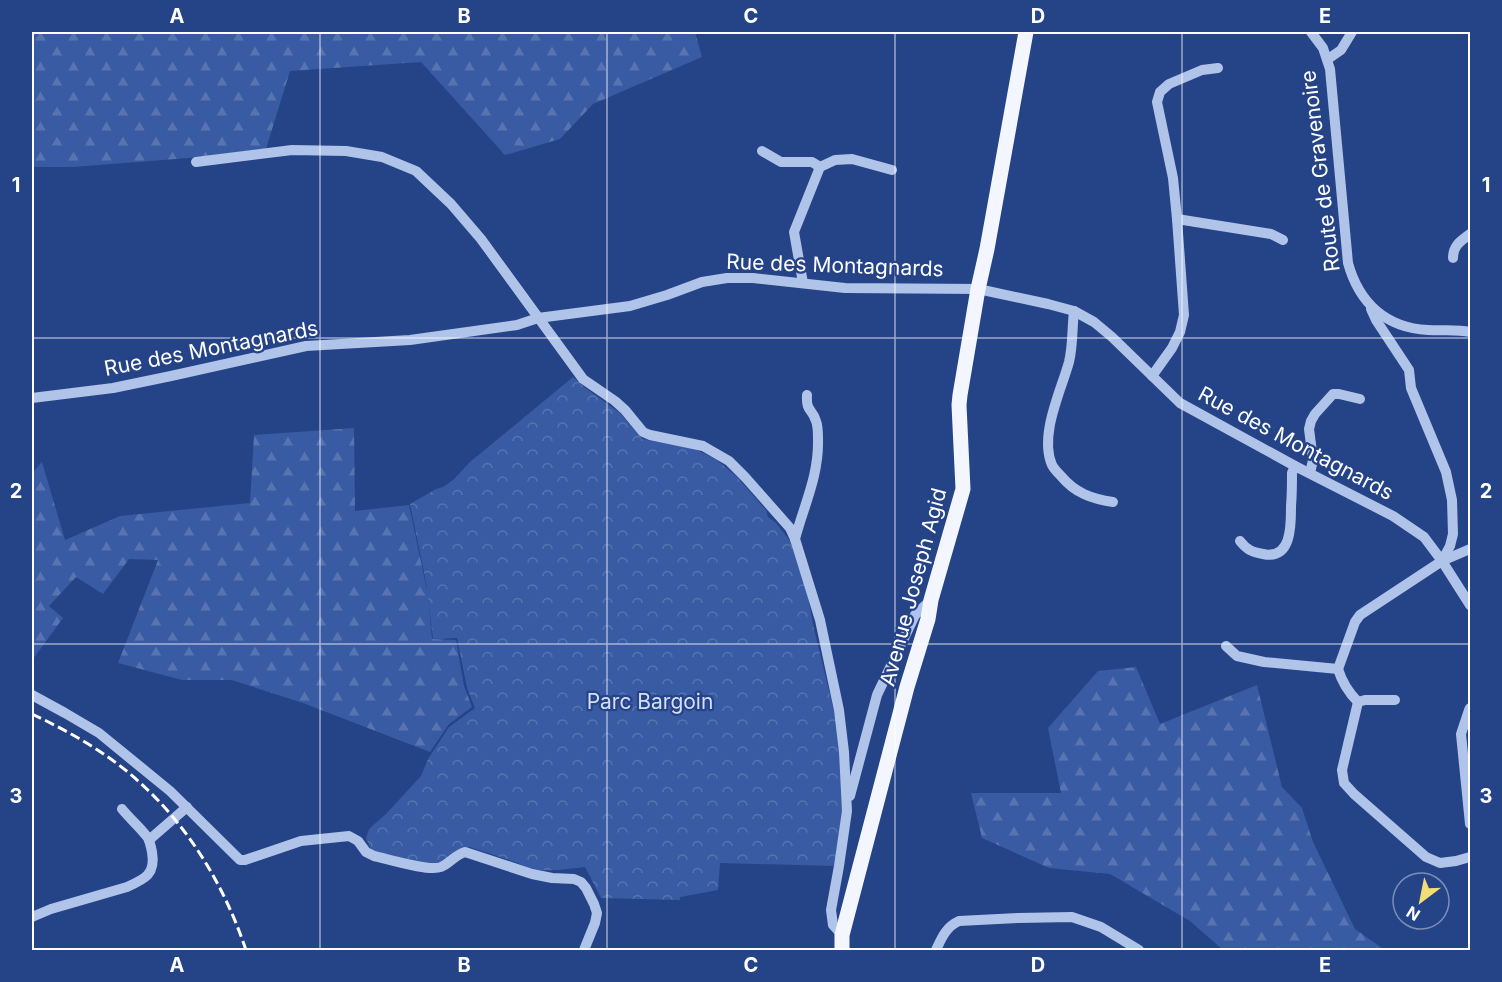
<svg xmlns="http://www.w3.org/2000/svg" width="1502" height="982" font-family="Inter,sans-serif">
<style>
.forest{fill:url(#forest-firs)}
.park{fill:url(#park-crowns)}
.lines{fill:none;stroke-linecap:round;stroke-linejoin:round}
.minor{stroke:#b0c3e9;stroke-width:10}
.major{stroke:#f3f6fe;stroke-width:15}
.rail{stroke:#fff;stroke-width:3;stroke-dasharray:10 4.5;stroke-linecap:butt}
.grid{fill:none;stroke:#fff;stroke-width:1.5;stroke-opacity:0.55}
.labels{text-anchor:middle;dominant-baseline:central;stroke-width:4.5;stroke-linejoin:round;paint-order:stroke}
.street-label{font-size:21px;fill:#fff;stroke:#254387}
.park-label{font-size:21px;fill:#d4dff7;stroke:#254387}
.neatline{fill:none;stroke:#fff;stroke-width:2}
.grid-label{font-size:20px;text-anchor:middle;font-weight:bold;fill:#fff}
</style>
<defs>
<pattern id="forest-firs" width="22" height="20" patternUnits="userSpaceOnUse" patternTransform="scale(1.5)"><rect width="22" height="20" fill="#395ba3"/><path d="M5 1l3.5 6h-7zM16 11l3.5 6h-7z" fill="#5774b1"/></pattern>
<pattern id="park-crowns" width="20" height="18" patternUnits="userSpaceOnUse" patternTransform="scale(1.5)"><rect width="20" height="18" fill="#395ba3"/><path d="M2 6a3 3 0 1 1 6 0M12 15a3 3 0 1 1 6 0" fill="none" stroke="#5774b1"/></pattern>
</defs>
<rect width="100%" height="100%" fill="#254387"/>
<g class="forest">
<polygon points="32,32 695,32 702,57 593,104 560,139 505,155 421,62 290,71 265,152 73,167 32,167"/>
<polygon points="354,428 355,511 409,505 428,595 432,639 456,640 464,686 472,707 449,724 430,752 303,703 232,680 182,680 118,663 158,560 129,559 103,594 76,577 49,606 63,618 33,659 32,659 32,473 42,462 65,540 120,516 250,503 254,435"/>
<polygon points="1136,667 1160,724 1257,685 1282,787 1302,808 1313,842 1355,929 1385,950 1223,950 1190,921 1110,874 1049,868 982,838 971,793 1061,793 1048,728 1098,671"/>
</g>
<path class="park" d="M573,377l11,10 36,26 22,26 53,10 22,11 20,17 29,33 2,7 8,6 18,23 9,26 11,57 25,103 4,65 -1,19 -7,50 -115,-3 -2,27 -38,7v3l-79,-2 -16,-31c-21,2 -48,8 -67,-4l-48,-16c-15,2 -20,15 -35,18l-60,-13 -4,-2 -5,-12 3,-9 17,-15 35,-38 7,-17 21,-32 26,-19 -8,-20 -10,-50 -24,1 -7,-57 -16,-78 26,-15 7,-2 10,-7 17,-18z"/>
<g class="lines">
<g class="minor">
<path d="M1311,32l12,16 7,21 18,194c11,40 38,65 80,67 14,1 29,-1 42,2"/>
<polyline points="1328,59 1341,50 1352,32"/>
<polyline points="762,151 781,162 812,162 820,167"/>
<polyline points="196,162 292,150 346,151 382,157 416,171 451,204 481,239 583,379 615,401 625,410 643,432 650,435 703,446 729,461 745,477 790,528 795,539 820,620 839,710 844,752 847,811 839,866 831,910 833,925 842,935"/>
<polyline points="1177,219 1271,234 1283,240"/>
<path d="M1453,258c0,-13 8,-17 17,-24"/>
<polyline points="803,283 794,232 820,167 835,160 852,159 892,170"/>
<polyline points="1371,309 1376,320 1409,370 1411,388 1446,472 1452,500 1453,534 1450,546 1442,561"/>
<path d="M1074,311c-2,17 -1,35 -5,51 -8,29 -30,73 -17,103 2,4 6,8 9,11 14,17 31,23 52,26"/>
<polyline points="1152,376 1172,348 1180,332 1184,315 1177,219 1173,178 1157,102 1160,92 1169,84 1202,70 1218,68"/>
<polyline points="32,398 113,388 171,376 306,346 410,340 517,325 538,318 630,306 667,295 702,282 727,278 753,278 845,288 978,289 1048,304 1074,311 1094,322 1112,337 1180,403 1295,466 1393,516 1424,537 1442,561 1470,605"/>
<polyline points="1310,473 1313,460 1309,429 1311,421 1315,414 1333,394 1339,394 1360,399"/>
<path d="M795,539c9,-34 24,-63 23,-100 0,-5 0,-13 -2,-18 -4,-13 -10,-9 -9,-26"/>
<path d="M1240,541c7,9 12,11 23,13 29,6 28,-29 28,-48 1,-11 1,-22 1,-33l3,-7"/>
<polyline points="1226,646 1237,656 1264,662 1338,669 1355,622 1360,615 1442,561 1470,549"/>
<path d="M1338,669c4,13 10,23 20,33"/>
<path d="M32,695l33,18 34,20 71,58 70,69h5l56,-19 48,-5 9,5 8,11 8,4c14,3 55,16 67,11 9,-4 14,-12 24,-15l67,22 20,4 22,1 7,3 5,6 8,16 3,9 -2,10 -11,27"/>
<polyline points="1395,700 1365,700 1358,702 1342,770 1344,783 1354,794 1426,857 1440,863 1456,861 1470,857"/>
<polyline points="1470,708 1469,710 1461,734 1470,824"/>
<polyline points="850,796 877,695 915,615 931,600"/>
<polyline points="149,840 187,807"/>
<path d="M32,917l19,-8 76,-22c18,-8 29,-13 25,-35 -1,-5 -2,-10 -4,-14 -7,-10 -18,-19 -26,-29"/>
<path d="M936,950c6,-13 10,-23 23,-29l59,-3 54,-1 29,10 38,23"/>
</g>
<polyline class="major" points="842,950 842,935 907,687 928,619 931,600 963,489 959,405 960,395 978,289 987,249 1026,32"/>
<path class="rail" d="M32,714c34,16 68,35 97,59 56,47 94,109 117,177"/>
</g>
<path class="grid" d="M320,32v918M607,32v918M895,32v918M1182,32v918M32,338h1438M32,644h1438"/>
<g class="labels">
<g class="street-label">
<text transform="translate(1320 171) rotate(-97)">Route de Gravenoire</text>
<text transform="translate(835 265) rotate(2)">Rue des Montagnards</text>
<text transform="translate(211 348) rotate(-11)">Rue des Montagnards</text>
<text transform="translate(1296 443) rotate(28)">Rue des Montagnards</text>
<text transform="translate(913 587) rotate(-75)">Avenue Joseph Agid</text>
</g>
<g class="park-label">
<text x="650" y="701">Parc Bargoin</text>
</g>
</g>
<rect width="1502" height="982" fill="none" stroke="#254387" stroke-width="66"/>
<g transform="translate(1421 901) rotate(212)"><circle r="28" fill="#254387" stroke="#7c8eb7" stroke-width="1.5"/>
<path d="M0-4.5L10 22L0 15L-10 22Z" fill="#f2de74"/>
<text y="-9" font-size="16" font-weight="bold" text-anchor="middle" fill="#ffffff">N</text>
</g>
<rect x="33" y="33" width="1436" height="916" class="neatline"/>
<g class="grid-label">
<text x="177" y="23">A</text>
<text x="464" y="23">B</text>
<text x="751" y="23">C</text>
<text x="1038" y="23">D</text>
<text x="1325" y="23">E</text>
<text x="16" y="192">1</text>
<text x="1486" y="192">1</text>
<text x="16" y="498">2</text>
<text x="1486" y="498">2</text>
<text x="16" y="803">3</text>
<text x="1486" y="803">3</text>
<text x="177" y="972">A</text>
<text x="464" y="972">B</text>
<text x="751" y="972">C</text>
<text x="1038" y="972">D</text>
<text x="1325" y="972">E</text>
</g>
</svg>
